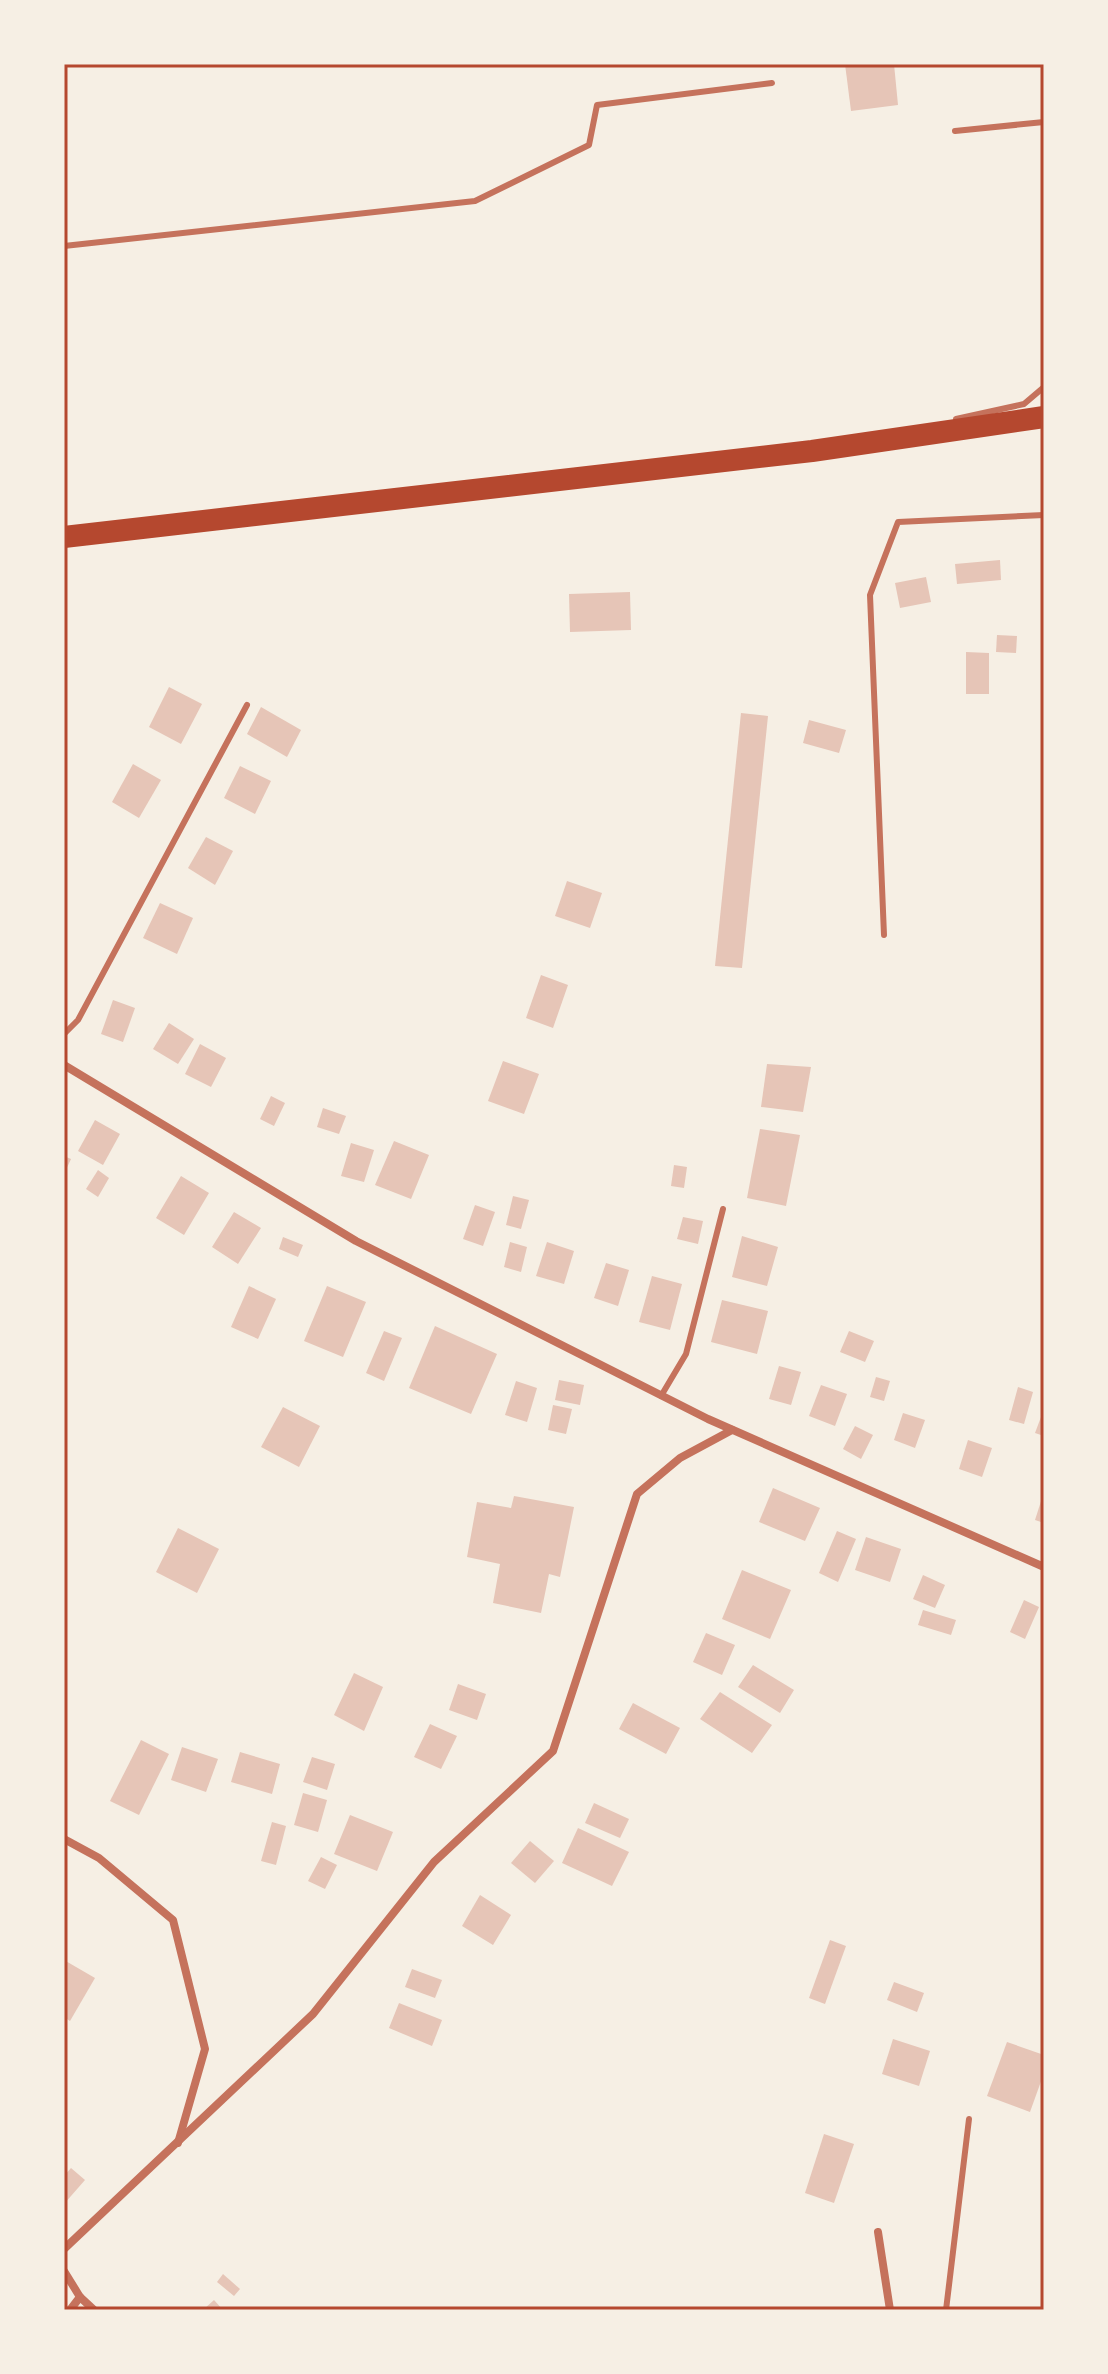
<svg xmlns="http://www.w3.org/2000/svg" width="1108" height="2374" font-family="Arial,sans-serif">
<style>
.building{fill:#e6c5b7}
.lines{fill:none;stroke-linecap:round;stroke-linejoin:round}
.service{stroke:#c5725c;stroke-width:6}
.minor{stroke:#c5725c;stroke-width:8}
.trunk{stroke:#b5482f;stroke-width:22}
.neatline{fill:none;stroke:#b5482f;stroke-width:3}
</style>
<rect width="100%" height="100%" fill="#f6efe4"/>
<g class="building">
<polygon points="845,64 894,64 898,105 851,111"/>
<polygon points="1000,560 1001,580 957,584 955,564"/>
<polygon points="926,577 931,602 900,608 895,583"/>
<polygon points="630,592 631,630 570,632 569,594"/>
<polygon points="997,635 1017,636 1016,653 996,652"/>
<polygon points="966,652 989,653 989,694 966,694"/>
<polygon points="169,687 202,704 181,744 149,727"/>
<polygon points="261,707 301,730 287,757 247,734"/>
<polygon points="741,713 768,716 742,968 715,966"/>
<polygon points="809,720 846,730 839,753 803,743"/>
<polygon points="133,764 161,780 139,818 112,802"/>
<polygon points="240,766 271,781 255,814 224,798"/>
<polygon points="206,837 233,851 215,885 188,868"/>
<polygon points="567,881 602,893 590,928 555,916"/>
<polygon points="160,903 193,918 177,954 143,938"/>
<polygon points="541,975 568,985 553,1028 526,1018"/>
<polygon points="113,1000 135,1008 123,1042 101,1034"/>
<polygon points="169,1023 194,1039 178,1064 153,1049"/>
<polygon points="200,1044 226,1058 211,1087 185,1074"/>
<polygon points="503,1061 539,1074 524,1114 488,1101"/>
<polygon points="767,1064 811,1067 803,1112 761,1107"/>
<polygon points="271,1096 285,1103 274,1126 260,1119"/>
<polygon points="323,1108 346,1116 339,1134 317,1127"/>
<polygon points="95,1120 120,1134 103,1165 78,1151"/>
<polygon points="760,1129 800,1135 786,1206 747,1198"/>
<polygon points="394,1141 429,1155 411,1199 375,1185"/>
<polygon points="351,1143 374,1150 364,1182 341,1176"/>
<polygon points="64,1156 71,1159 64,1174"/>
<polygon points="674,1165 687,1167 684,1188 671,1186"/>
<polygon points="98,1170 109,1178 98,1197 86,1189"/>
<polygon points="181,1176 209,1193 184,1235 156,1218"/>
<polygon points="513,1196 529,1200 521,1229 506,1225"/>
<polygon points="475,1205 495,1212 483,1246 463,1239"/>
<polygon points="234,1212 261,1228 238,1264 212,1247"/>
<polygon points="683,1217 703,1221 698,1244 677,1239"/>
<polygon points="742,1236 778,1247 767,1286 732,1277"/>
<polygon points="283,1237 303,1245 298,1257 279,1249"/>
<polygon points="510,1242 527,1247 521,1272 504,1267"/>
<polygon points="547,1242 574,1251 564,1284 536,1276"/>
<polygon points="606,1263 629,1270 618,1306 594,1298"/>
<polygon points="652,1276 682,1284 670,1330 639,1322"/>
<polygon points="249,1286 276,1299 258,1339 231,1327"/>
<polygon points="327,1286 366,1302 343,1357 304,1341"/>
<polygon points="722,1300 768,1311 757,1354 711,1342"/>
<polygon points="435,1326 497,1354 471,1414 409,1388"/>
<polygon points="384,1331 402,1338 384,1381 366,1373"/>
<polygon points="849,1331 874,1341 865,1362 840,1352"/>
<polygon points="779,1366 801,1372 791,1405 769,1399"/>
<polygon points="876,1377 890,1381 884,1401 870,1397"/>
<polygon points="559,1380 584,1385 580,1405 555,1400"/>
<polygon points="516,1381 537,1388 527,1422 505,1415"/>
<polygon points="821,1385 847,1394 835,1426 809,1416"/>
<polygon points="1018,1387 1033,1392 1024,1424 1009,1420"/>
<polygon points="553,1405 572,1409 566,1434 548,1430"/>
<polygon points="283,1407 320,1426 299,1467 261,1447"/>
<polygon points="1044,1409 1044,1436 1035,1433"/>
<polygon points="903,1413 925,1420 915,1448 894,1440"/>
<polygon points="855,1426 873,1435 861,1459 843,1449"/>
<polygon points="968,1440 992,1448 982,1477 959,1469"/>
<polygon points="773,1488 820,1508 805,1541 759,1522"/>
<polygon points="1043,1495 1044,1495 1044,1523 1035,1520"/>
<polygon points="514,1496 574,1507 560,1577 549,1574 541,1613 493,1603 500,1564 467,1557 477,1502 511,1508"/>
<polygon points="178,1528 219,1549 197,1593 156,1572"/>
<polygon points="837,1531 856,1539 838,1582 819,1573"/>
<polygon points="866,1537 901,1549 890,1582 855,1570"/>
<polygon points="742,1570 791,1590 770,1639 722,1619"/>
<polygon points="923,1575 945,1585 935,1608 913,1599"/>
<polygon points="1024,1600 1039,1607 1025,1639 1010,1632"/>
<polygon points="923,1610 956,1620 951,1635 918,1625"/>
<polygon points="706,1633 735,1645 722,1675 693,1662"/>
<polygon points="753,1665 794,1690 780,1713 738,1687"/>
<polygon points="354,1673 383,1687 364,1731 334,1715"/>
<polygon points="458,1684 486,1694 477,1720 449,1710"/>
<polygon points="720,1692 772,1725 752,1753 700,1719"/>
<polygon points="633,1703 680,1728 666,1754 619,1729"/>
<polygon points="430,1724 457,1736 441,1769 414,1757"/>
<polygon points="141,1740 169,1754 139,1815 110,1801"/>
<polygon points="182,1747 218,1759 206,1792 171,1780"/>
<polygon points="240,1752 280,1764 272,1794 231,1782"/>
<polygon points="312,1757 335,1764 327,1790 303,1782"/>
<polygon points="303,1793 327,1800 318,1832 294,1825"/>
<polygon points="594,1803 629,1819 620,1838 585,1823"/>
<polygon points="350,1815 393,1832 377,1871 334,1854"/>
<polygon points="272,1822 286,1826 276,1865 261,1861"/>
<polygon points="578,1828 629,1852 612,1886 562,1863"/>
<polygon points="530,1841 554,1861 535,1883 511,1863"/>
<polygon points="321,1857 337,1865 325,1889 308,1881"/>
<polygon points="480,1895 511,1915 493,1945 462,1926"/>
<polygon points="830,1940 846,1946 825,2004 809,1998"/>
<polygon points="64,1960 95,1978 70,2021 64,2017"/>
<polygon points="412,1969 442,1980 435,1998 405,1987"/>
<polygon points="894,1982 924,1993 917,2012 887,2000"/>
<polygon points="399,2003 442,2020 432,2046 389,2028"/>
<polygon points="893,2039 930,2051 919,2086 882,2074"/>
<polygon points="1007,2042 1044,2055 1044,2073 1030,2112 987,2096"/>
<polygon points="824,2134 854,2144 834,2203 805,2193"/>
<polygon points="71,2168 85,2180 64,2204 64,2176"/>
<polygon points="223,2274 240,2289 234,2296 217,2282"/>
<polygon points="214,2300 223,2310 203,2310"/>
</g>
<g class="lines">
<g class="service">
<polyline points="955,131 1044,122"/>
<polyline points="64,246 475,201 589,145 597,105 772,83"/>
<polyline points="956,419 1024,404 1044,387"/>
<polyline points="884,935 870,595 898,522 1044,515"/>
<polyline points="64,1034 78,1020 247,705"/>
<polyline points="661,1396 686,1354 723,1209"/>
<polyline points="946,2310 969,2119"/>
</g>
<g class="minor">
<polyline points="64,1065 356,1241 708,1419 1044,1567"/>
<polyline points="64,1839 99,1858 173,1920 205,2049 178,2143"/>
<polyline points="878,2232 890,2310"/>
<polyline points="64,2249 313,2014 434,1862 553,1751 637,1494 680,1458 732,1430"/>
<polyline points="64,2271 80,2297 94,2310"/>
<polyline points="70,2310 80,2297"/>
</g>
<polyline class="trunk" points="64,537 812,451 1044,417"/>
</g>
<rect width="1108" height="2374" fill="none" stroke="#f6efe4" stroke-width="132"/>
<rect x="66" y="66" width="976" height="2242" class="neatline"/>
</svg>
